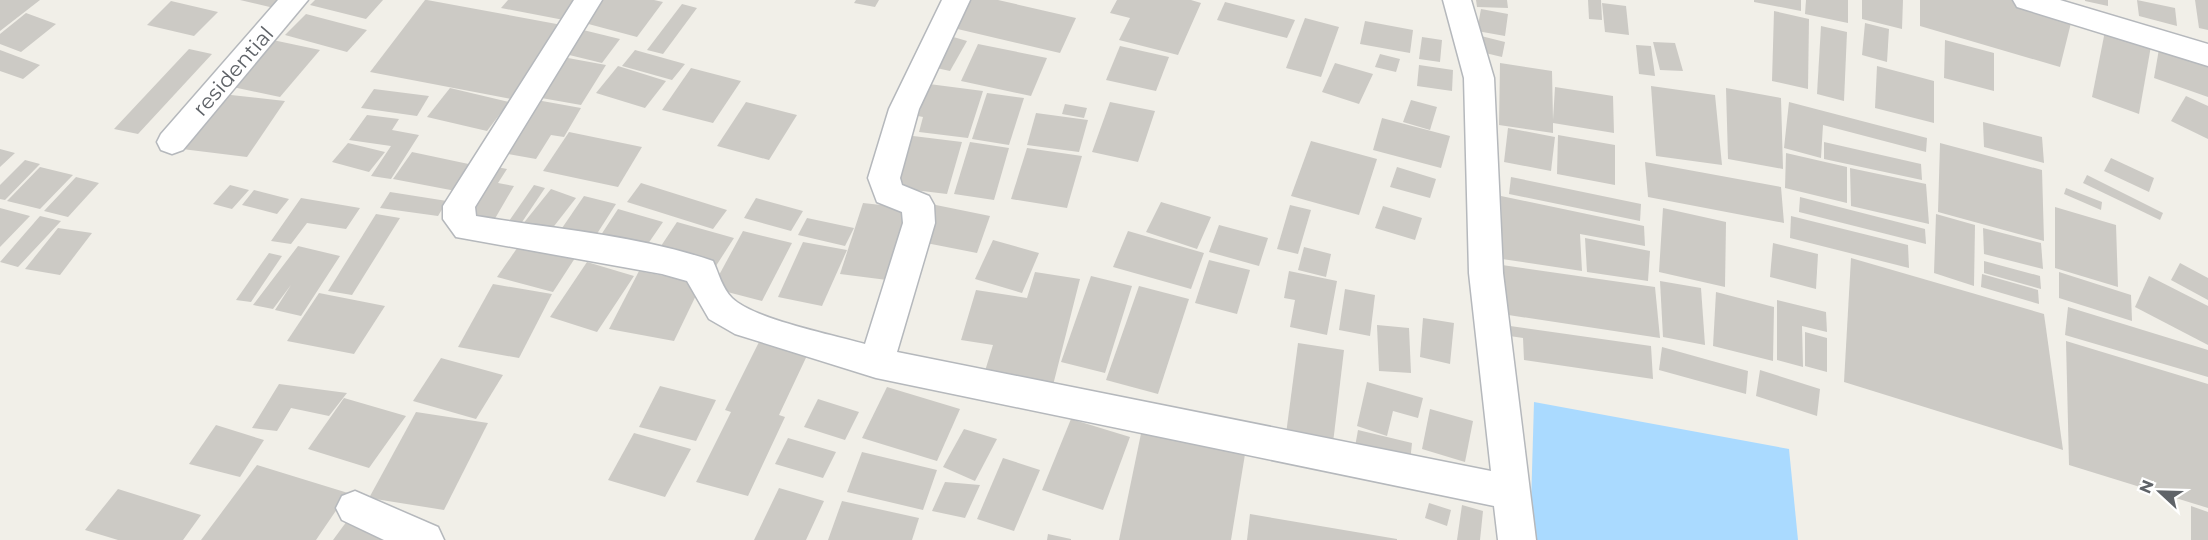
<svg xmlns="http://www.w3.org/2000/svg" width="2208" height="540" font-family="Montserrat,sans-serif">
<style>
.water{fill:#aadaff}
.building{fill:#cccac5}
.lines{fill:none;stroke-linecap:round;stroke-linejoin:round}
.minor-casing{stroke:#b5b8bc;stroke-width:3}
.minor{fill:#fff;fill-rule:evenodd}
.labels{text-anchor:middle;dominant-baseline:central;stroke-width:4.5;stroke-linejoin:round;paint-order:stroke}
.street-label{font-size:21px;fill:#5f6368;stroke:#fff}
</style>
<rect width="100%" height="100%" fill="#f1efe8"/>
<polygon class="water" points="1534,402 1789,449 1798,540 1530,540"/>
<g class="building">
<polygon points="0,0 40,0 0,31"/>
<polygon points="240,0 281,0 274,8"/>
<polygon points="315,0 383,0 366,19 310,5"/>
<polygon points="425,0 427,0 562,25 511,99 370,72"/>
<polygon points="508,0 583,0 569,21 501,8"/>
<polygon points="599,0 654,0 663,2 637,37 581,22"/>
<polygon points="856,0 879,0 875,7 854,3"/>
<polygon points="964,0 998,0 1076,18 1060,53 949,27"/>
<polygon points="1117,0 1191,0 1201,3 1178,55 1119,40 1130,18 1110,13"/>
<polygon points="1476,0 1507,0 1508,8 1477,7"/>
<polygon points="1588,0 1601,0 1602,20 1589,19"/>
<polygon points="1754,0 1801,0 1801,11 1754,2"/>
<polygon points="1806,0 1848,0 1848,23 1805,14"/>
<polygon points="1862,0 1903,0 1902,29 1862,19"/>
<polygon points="1920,0 2021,0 2073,15 2060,67 1920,26"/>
<polygon points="2108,0 2108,6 2085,1 2085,0"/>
<polygon points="2137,0 2175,8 2177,26 2139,16"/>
<polygon points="2195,0 2208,0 2208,30 2199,28"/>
<polygon points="171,1 218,12 194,36 147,25"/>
<polygon points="1225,2 1295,20 1287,38 1217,20"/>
<polygon points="1602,3 1626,6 1629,35 1605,32"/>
<polygon points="682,4 697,8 663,54 647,50"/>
<polygon points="1481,9 1508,14 1505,36 1477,31"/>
<polygon points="1774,11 1809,19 1808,89 1772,81"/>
<polygon points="26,13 56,24 21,52 0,44 0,34"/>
<polygon points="306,14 367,30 347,52 285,35"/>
<polygon points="1305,18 1339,27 1321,77 1286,68"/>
<polygon points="1365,21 1413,30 1410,53 1360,44"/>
<polygon points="1865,23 1889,29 1887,62 1862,55"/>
<polygon points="1821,26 1847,32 1844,101 1817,94"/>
<polygon points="579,29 620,39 602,63 561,53"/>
<polygon points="2105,31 2151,46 2139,114 2092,97"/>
<polygon points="950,36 967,41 950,71 932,67"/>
<polygon points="1481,36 1505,42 1502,57 1477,51"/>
<polygon points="1422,37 1442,40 1440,62 1419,59"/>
<polygon points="268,39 320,50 280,97 228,86"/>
<polygon points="1945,40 1994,53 1994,91 1944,78"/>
<polygon points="1653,42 1675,43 1683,71 1660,70"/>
<polygon points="2160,43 2208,59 2208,97 2154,78"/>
<polygon points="978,44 1047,58 1031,96 961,81"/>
<polygon points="1636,45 1651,46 1655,76 1639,74"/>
<polygon points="1120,46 1169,57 1156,91 1106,80"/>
<polygon points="189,49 212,54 138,134 114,129"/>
<polygon points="0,50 40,65 23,79 0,71"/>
<polygon points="635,50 685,64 672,80 622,66"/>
<polygon points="1380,54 1400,59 1396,72 1375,67"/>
<polygon points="557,56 606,65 581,105 530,96"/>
<polygon points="1335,63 1373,74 1359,104 1322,92"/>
<polygon points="1500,63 1552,71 1553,120 1555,87 1613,96 1614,133 1553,123 1553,133 1499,125"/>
<polygon points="1419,65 1453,70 1452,91 1417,86"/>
<polygon points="618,66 666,81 645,108 596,93"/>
<polygon points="1877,66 1934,81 1934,123 1875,108"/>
<polygon points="691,68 741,81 713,123 662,110"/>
<polygon points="929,84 983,91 968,138 919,132 923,117 918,116"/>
<polygon points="1651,86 1715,95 1722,165 1656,156"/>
<polygon points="450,88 509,102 487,131 427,117"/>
<polygon points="1726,88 1781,98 1783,169 1728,159"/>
<polygon points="374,89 429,96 417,116 361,108"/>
<polygon points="987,93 1024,98 1009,145 972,139"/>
<polygon points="222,94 285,101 247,157 182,149"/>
<polygon points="2186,96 2208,106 2208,139 2171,121"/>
<polygon points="531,99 581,108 564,137 551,135 536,159 497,152"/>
<polygon points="1411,100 1437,107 1430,130 1403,122"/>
<polygon points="746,102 797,115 769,160 717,146"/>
<polygon points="1110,102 1155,111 1138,162 1092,152"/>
<polygon points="1789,102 1927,138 1926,152 1823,125 1821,158 1784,148"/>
<polygon points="1065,104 1087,108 1084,118 1062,114"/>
<polygon points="1036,113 1088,120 1079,152 1027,145"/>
<polygon points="367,115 399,119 392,130 419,135 391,179 371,176 391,146 349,140"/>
<polygon points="1382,118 1450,136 1441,168 1373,150"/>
<polygon points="1983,122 2042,137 2044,163 1984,147"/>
<polygon points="1508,128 1555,137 1551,171 1504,162"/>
<polygon points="569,132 642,147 618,187 543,171"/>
<polygon points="905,135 962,142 947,194 889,187"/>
<polygon points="1558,135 1615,145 1615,185 1557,174"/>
<polygon points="1311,141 1377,159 1359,215 1291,196"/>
<polygon points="970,142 1009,148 994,200 954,194"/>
<polygon points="1824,142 1921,164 1922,180 1824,159"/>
<polygon points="348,143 385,152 369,172 332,162"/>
<polygon points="1940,143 2042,170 2044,241 1938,212"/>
<polygon points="1027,148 1082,156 1067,208 1011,199"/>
<polygon points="0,149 15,153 0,167"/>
<polygon points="412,152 478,166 461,192 393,179"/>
<polygon points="1786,153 1847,167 1847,203 1785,188"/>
<polygon points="2111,158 2154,178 2149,192 2104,171"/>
<polygon points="25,160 40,164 5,200 0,199 0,185"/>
<polygon points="1645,162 1781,187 1784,223 1648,197"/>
<polygon points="40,167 73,175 40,209 7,201"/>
<polygon points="497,167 507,169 498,183 514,186 493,222 466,217"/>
<polygon points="1397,167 1436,179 1430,198 1390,187"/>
<polygon points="1850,168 1926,184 1929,224 1851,206"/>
<polygon points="2087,175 2163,213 2160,220 2083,183"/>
<polygon points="76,177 99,183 68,217 44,211"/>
<polygon points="1511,177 1641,204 1640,221 1509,194"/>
<polygon points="641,183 727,210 713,229 627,202"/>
<polygon points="230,185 249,190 232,209 213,204"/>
<polygon points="534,185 545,188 514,234 502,231"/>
<polygon points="2066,188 2102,202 2101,210 2064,194"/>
<polygon points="551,189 576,198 544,239 518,230"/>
<polygon points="254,190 289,199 277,214 242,205"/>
<polygon points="390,192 447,201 438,216 380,208"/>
<polygon points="584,196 616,204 593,240 560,231"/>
<polygon points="1501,196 1644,226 1645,246 1580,234 1582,271 1502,259"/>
<polygon points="1800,197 1925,229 1926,244 1799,212"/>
<polygon points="301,198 360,208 346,229 307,223 291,244 271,241"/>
<polygon points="756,198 803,211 791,231 744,218"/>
<polygon points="1161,202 1211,217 1197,249 1146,232"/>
<polygon points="863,203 917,209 895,281 840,274"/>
<polygon points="931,204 990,216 977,253 916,241"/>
<polygon points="1290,205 1311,210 1298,254 1277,249"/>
<polygon points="1383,206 1422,218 1415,240 1375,228"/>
<polygon points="2055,207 2116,225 2118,287 2055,268"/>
<polygon points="0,208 30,216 0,247"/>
<polygon points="1663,208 1726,222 1725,287 1659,272"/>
<polygon points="618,209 663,222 641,254 597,241"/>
<polygon points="376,214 400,218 352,295 328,291"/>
<polygon points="1936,214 1975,225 1974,286 1934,273"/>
<polygon points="40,216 61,221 18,267 0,262"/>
<polygon points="1791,216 1908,245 1909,268 1790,238"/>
<polygon points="807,218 854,228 845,246 798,235"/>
<polygon points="677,222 734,238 714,269 657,252"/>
<polygon points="1219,225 1268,238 1259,266 1209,252"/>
<polygon points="58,228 92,233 60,275 25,269"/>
<polygon points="1983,228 2041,243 2043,269 1984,254"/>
<polygon points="743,231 792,243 762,301 712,288"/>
<polygon points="1128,231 1204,253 1191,289 1113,267"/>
<polygon points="1585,238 1650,251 1648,281 1587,272"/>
<polygon points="993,240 1039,253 1022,293 975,279"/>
<polygon points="522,241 577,255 553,292 497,277"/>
<polygon points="803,242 847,250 822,306 778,297"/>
<polygon points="1773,243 1818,254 1816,289 1770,277"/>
<polygon points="298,246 340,256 301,316 275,310 291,285 273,309 253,305"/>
<polygon points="1304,247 1331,254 1326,277 1298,270"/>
<polygon points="269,253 282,256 251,302 236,300"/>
<polygon points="1851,258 2044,314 2063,450 1844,382"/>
<polygon points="1209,260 1250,270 1237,314 1195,303"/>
<polygon points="1984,261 2040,276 2041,289 1984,273"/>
<polygon points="587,262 634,276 597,332 550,317"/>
<polygon points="2180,263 2208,278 2208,300 2171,280"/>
<polygon points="1502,265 1655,287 1660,338 1502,314"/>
<polygon points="639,271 702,283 674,341 609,329"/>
<polygon points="1289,271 1337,281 1327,335 1290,327 1295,300 1284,298"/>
<polygon points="1035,272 1080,279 1050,397 981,384 993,345 961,340 976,290 1027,298"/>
<polygon points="2059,272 2131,295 2132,321 2059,298"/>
<polygon points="1982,274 2038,290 2039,304 1981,287"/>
<polygon points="1091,276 1132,286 1105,373 1061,362"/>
<polygon points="2149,276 2208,306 2208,345 2135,307"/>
<polygon points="1660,281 1701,288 1705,345 1663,337"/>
<polygon points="493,284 552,294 519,358 458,347"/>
<polygon points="1139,286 1189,299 1158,394 1106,380"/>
<polygon points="1345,289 1375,295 1370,336 1339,330"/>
<polygon points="1716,292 1774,307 1773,361 1713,346"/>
<polygon points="319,293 385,306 354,354 287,341"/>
<polygon points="1777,300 1826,312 1827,332 1802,326 1803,367 1777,360"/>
<polygon points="2068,307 2208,350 2208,377 2065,335"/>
<polygon points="1423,318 1454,323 1450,364 1420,357"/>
<polygon points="1377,325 1409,328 1411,373 1379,371"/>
<polygon points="1503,325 1651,346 1653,379 1524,360 1523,338 1503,335"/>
<polygon points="1805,332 1827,338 1827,372 1805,366"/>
<polygon points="763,334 812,345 779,415 785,417 748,496 696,482 731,412 725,410"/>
<polygon points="2066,341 2208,384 2208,508 2069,465"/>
<polygon points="1298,343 1344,350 1333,443 1286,434"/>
<polygon points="1662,347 1748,371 1746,394 1659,370"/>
<polygon points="441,358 503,375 476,419 413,401"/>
<polygon points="1760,370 1820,389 1817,416 1756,396"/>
<polygon points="1367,382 1423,398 1418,418 1393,411 1387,436 1357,426"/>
<polygon points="279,384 347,393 329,416 291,408 277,431 252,428"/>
<polygon points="660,386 716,400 696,441 639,427"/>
<polygon points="887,387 960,409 937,461 862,438"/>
<polygon points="344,398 406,416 369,468 308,449"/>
<polygon points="818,399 859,412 845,440 804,427"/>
<polygon points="1430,409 1473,421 1465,462 1422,449"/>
<polygon points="416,412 488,423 444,510 369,498"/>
<polygon points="1071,419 1130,437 1103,510 1042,490"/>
<polygon points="1143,424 1247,442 1231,540 1119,540"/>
<polygon points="216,425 264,440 240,477 189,464"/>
<polygon points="964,429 997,439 975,481 943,467"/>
<polygon points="1358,430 1412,443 1409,471 1353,458"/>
<polygon points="634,433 691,449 665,497 608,480"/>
<polygon points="788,438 836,452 823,478 775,464"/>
<polygon points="862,452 937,470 923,510 847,492"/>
<polygon points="1003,458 1040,470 1014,531 977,519"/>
<polygon points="257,465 348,493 316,540 201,540"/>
<polygon points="945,482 980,485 965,518 932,511"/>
<polygon points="779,488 824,501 806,540 754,540"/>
<polygon points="118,489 201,515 183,540 118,540 85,530"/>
<polygon points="842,501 919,518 912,540 828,540"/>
<polygon points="1429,503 1451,510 1447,526 1425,518"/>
<polygon points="1462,505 1483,511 1480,540 1457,540"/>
<polygon points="2191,506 2208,512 2208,540 2191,540"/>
<polygon points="1250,514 1397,539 1397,540 1247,540"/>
<polygon points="347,521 403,540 333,540"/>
<polygon points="1048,534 1071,539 1071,540 1047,540"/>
</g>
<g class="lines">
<g class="minor-casing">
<g id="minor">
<polygon points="278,0 308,0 183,150 172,154 161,150 157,142 161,134"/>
<path d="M574,0h28l-127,207 1,9c79,13 161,19 237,45 6,13 9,27 19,37 21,21 102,37 133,46l38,-121 -1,-11 -25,-10 -9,-24 21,-69 53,-109h28l-51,109 -19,69 2,7 27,11 5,9 1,18 -38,129 594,119 -22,-198 -5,-195 -21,-78h28l23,78 9,195 33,267h-38l-4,-34 -618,-128 -141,-44 -26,-15 -22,-38 -25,-7 -206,-37 -13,-18v-13z"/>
<polygon points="2013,0 2060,0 2208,44 2208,66 2017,7"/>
<polygon points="355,491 438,527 444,540 384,540 342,520 336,508 342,496"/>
</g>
</g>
<use href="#minor" class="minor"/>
</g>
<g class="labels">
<g class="street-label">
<text transform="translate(233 71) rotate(-49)">residential</text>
</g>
</g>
<g transform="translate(2160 492) rotate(292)" stroke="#ffffff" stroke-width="4.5" paint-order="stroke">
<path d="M0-4.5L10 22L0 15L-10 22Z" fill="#5f6368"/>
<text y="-9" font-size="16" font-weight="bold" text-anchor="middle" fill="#5f6368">N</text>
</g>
</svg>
